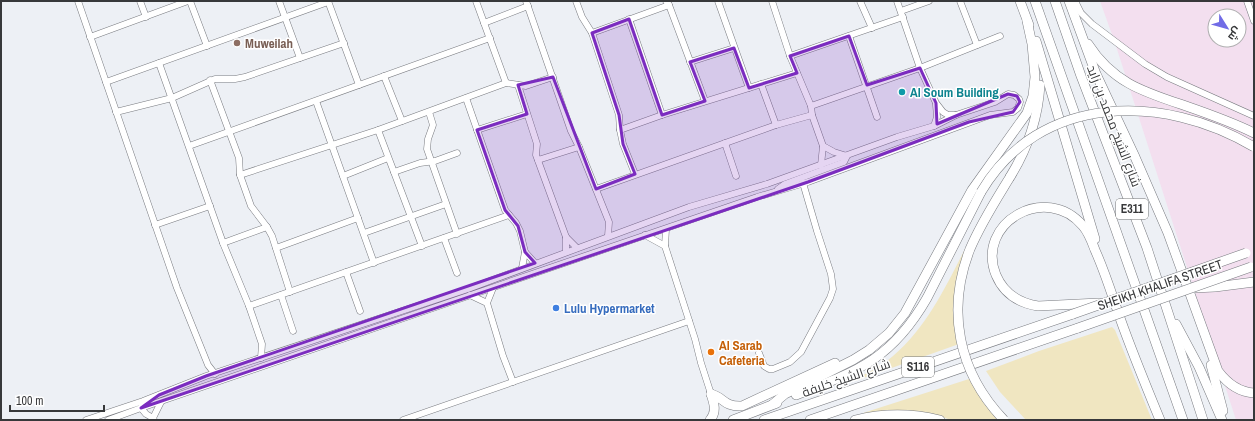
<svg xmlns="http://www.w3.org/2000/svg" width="1255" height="421" font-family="'Archivo Narrow',Cairo,sans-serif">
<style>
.industrial{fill:#f3dfef;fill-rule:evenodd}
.sand{fill:#f0e6c1}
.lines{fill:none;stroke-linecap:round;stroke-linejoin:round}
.minor-casing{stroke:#797b80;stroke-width:7}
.highway-casing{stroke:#797b80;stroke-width:10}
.minor{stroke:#fff;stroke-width:6}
.highway{stroke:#fff;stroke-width:9}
.highway-bridge-casing{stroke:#797b80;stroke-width:10;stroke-linecap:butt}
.highway-bridge{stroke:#fff;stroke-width:9}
.marked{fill:#7b2cbf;fill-opacity:0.2;stroke:#7b2cbf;stroke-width:3;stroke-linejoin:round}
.education-dot{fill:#8d6e63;stroke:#fff;stroke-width:1.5}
.culture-dot{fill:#0f9aa8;stroke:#fff;stroke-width:1.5}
.shop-dot{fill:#3f7fe0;stroke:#fff;stroke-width:1.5}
.food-dot{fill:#e8710a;stroke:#fff;stroke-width:1.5}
.labels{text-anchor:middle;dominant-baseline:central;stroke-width:3;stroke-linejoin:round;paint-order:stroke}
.shield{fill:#fff;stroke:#737475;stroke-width:1}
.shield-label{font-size:12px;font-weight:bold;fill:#37383a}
.education-label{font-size:13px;font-weight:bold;fill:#785e54;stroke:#fff;text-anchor:start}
.culture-label{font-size:13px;font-weight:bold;fill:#0d838f;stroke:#fff;text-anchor:start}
.street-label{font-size:13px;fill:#37383a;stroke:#fff}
.shop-label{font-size:13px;font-weight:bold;fill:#366cbe;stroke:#fff;text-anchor:start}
.food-label{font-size:13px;font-weight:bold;fill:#c56008;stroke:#fff;text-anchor:start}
</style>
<rect width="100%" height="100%" fill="#edf0f5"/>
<path class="industrial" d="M1100,1h154v419h-18l-121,-377zM1215,16h24v24h-24z"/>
<g class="sand">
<path d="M965,249l-2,12 -4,83 -104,37 1,-2c13,-7 26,-13 37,-23 34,-29 52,-68 72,-107z"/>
<polygon points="1112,327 1115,330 1152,420 1026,420 1000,392 986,371 1039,351"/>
<polygon points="969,379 985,405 999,420 951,420 939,416 883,412 863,413"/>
</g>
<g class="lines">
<g class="minor-casing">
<g id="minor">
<polyline points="78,1 177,288 208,365 215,374"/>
<polyline points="140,1 146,17"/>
<polyline points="190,1 207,46"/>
<polyline points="279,1 300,58"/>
<polyline points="328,1 359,85"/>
<polyline points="476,1 506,83"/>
<polyline points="526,1 571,131 579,147 609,222 608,236"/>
<polyline points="576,1 582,17 592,33 619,115 620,130 623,144 635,174"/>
<polyline points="666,1 669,5 705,101"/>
<polyline points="718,1 749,88"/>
<polyline points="772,1 790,56 811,106 812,115 823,146 821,165"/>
<polyline points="860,1 872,28"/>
<polyline points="897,1 920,68 936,103 943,112 948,115 956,115"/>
<polyline points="960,1 977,45"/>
<polyline points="1075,1 1081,13 1092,24 1145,64 1167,77 1254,116"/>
<polyline points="1247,1 1254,21"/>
<polyline points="901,11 929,1"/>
<polyline points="629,19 662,115"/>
<polyline points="484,23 528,6"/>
<polyline points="592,33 669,5"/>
<polyline points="849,36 877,117"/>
<polyline points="90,37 188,1"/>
<polyline points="790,56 903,17"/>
<polyline points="690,62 734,48"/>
<polyline points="159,63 223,243 249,306 262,344 261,358"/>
<polyline points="384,76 402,121"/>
<polyline points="210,80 239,158 240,175 251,206 267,227 272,236 290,292"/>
<polyline points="106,82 328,2"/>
<polyline points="761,84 776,125"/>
<polyline points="518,85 537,144 536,155 566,237 577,248"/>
<polyline points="466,98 505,210 516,223 520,231 525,252 522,268"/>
<polyline points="316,101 374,263"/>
<polyline points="811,106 920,68 1000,36"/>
<polyline points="116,112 172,98 215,79 235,79 245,77 344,43"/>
<polyline points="429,112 433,125 428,139 427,149 457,234"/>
<polyline points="934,126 937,117 936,105"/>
<polyline points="378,130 422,246"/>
<polyline points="477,130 527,114"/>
<polyline points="620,130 662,115 797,73"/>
<polyline points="725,143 736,176"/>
<polyline points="189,146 490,38"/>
<polyline points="538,160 579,147"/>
<polyline points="394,172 420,163 435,161 457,153"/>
<polyline points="240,175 378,130 506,83 526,86 553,77"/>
<polyline points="343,176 388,158"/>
<polyline points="596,189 776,125 812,115"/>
<polyline points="778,189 785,184 844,162 847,156 834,152 823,146"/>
<polyline points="155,225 210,206"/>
<polyline points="666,229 665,246 695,339 701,363 711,394"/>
<polyline points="364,233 446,204"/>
<polyline points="645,235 665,246"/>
<polyline points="444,238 457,273"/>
<polyline points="223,243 267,227"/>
<polyline points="276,248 358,218"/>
<polyline points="525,252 535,263"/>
<polyline points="566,252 566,237"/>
<polyline points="346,272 360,311"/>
<polyline points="493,288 487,303 503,356 513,382"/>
<polyline points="281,295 293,331"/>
<polyline points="470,295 487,303"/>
<polyline points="249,306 509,215"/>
<polyline points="759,353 764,366 769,369 773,369 790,362 801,352 830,298 833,289 831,274 817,231 803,183"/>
<polyline points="143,405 141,408 146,414 153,418"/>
<polyline points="86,420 143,401 206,376 468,289 689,207 767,184 897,137 934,126 956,115 995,102 1008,94 1014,95 1019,99 1020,102 1018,108 1013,112 990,115 808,182 757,197 141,408 108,420"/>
<polyline points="154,420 153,418 161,402"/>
<polyline points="403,420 689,321"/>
</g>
</g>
<g class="highway-casing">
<g id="highway">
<polyline points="1020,1 1029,25"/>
<polyline points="1035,1 1183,420"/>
<polyline points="1055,1 1081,76 1147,248 1203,420"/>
<path d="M1069,1l27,73 39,83 33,76 50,138c9,12 20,21 36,22"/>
<polyline points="1036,41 1095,239"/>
<path d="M1088,44c25,39 56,48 98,62 23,8 46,16 68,27"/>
<path d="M1010,177c18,-29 28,-58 30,-92"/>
<polyline points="1194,288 1215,287 1254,282"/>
<path d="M1099,303l-61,3c-19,-3 -34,-12 -42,-31 -21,-52 50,-93 87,-49 6,7 9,16 12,24 10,22 17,45 25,68 12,34 26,68 40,102"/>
<polyline points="1176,324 1199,367 1222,420"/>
<polyline points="1211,365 1223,411"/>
<path d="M711,394c13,3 12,13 31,12l93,-43"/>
<path d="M796,395c62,-24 96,-36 131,-97l54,-106"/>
<polyline points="773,404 785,394 853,360 869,350 889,333 905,313 972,190 1027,113 1033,96 1035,77 1032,44 1027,21"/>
<path d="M710,420c7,-8 4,-17 1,-26"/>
<polyline points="733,420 777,403"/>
<polyline points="764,420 1073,314"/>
<polyline points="810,420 1078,328"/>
<path d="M855,420c28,-7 57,-7 85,0"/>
</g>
</g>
<use href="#minor" class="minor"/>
<use href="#highway" class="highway"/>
<g class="highway-bridge-casing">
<g id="highway-bridge">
<path d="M981,192c58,-99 183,-99 273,-45"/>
<polyline points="1073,314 1246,253"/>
<polyline points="1078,328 1251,267"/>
<path d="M1004,420c-46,-48 -58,-110 -34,-171 11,-26 26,-49 40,-72"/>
</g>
</g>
<use href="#highway-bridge" class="highway-bridge"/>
</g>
<path class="marked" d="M629,19l33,96 43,-14 -15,-39 44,-14 15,40 48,-15 -7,-17 59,-20 18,49 53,-17 16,35 1,21 71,-30 9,2 3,6 -7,10 -44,10 -161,60 -667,226 18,-13 47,-19 329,-113 -10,-11 -7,-26 -13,-16 -28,-80 50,-16 -9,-29 35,-8 43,112 39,-15 -12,-30 -4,-29 -27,-82z"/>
<circle class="education-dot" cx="237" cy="43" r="4"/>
<circle class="culture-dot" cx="902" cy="92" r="4"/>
<circle class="shop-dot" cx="556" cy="308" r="4"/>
<circle class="food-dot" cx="711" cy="352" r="4"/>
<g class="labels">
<g class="shield">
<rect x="1116" y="199" width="32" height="20" rx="3"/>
<rect x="902" y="357" width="32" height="20" rx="3"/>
</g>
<g class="shield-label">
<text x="1132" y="209">E311</text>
<text x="918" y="367">S116</text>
</g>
<g class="education-label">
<text x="245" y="43">Muweilah</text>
</g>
<g class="culture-label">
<text x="910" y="92">Al Soum Building</text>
</g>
<g class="street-label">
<text transform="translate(1114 126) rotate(69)">شارع الشيخ محمد بن زايد</text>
<text transform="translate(1160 285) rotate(-19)">SHEIKH KHALIFA STREET</text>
<text transform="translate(846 378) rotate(-19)">شارع الشيخ خليفة</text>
</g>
<g class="shop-label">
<text x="564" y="308">Lulu Hypermarket</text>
</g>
<g class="food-label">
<text x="719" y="345">Al Sarab<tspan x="719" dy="15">Cafeteria</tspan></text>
</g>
</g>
<rect width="1255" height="421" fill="none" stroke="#37383a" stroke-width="4"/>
<g transform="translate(1227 28) rotate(127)"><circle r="19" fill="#ffffff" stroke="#afafb0"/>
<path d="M0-3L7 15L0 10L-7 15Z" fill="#716be6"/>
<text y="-6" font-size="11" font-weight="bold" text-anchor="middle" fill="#37383a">ش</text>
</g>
<path d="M10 405v6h94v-6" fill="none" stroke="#37383a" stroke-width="2"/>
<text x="16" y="405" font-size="12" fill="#37383a" stroke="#ffffff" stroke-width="3" paint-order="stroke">100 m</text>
</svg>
